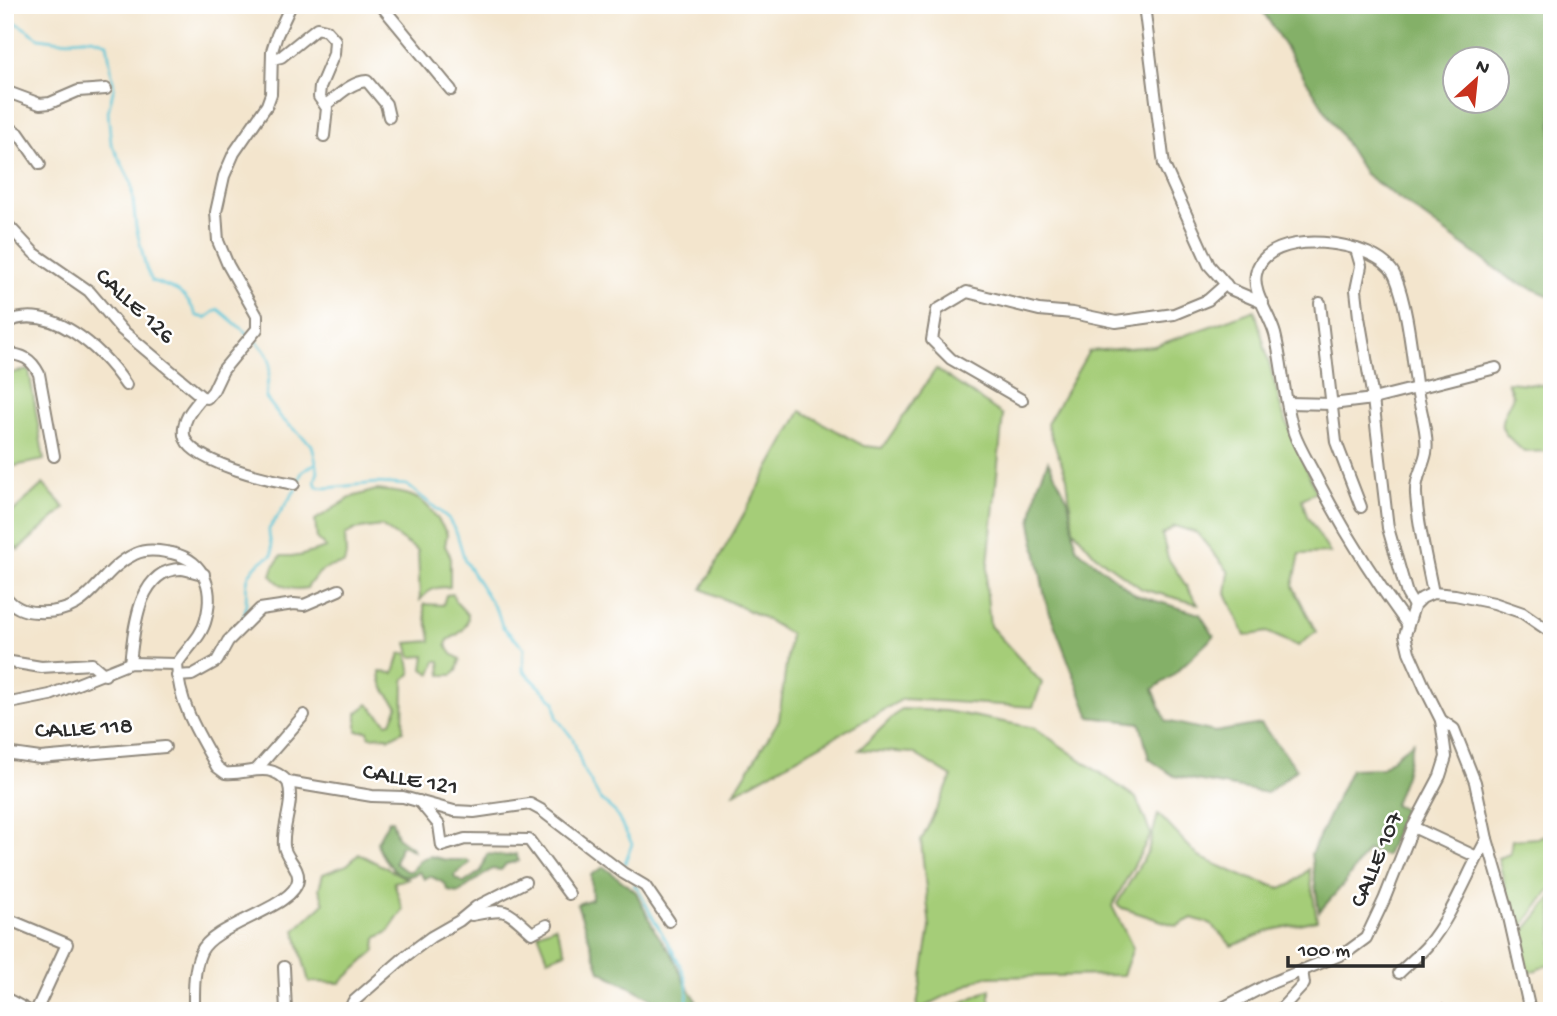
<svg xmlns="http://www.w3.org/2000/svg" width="1557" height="1016" font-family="'Gochi Hand',sans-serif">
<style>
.green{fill:#a5cd78;stroke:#687c52;stroke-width:2}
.forest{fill:#84b068;stroke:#586e4a;stroke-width:2;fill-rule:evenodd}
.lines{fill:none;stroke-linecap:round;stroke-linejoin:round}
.stream{stroke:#5bc5d7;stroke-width:2.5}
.minor-casing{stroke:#8f887c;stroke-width:14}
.minor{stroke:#fff;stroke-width:10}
.labels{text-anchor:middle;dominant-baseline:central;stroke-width:5;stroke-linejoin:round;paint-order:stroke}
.street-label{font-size:24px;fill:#2b2b2b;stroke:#fff}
</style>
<rect width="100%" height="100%" fill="#fff"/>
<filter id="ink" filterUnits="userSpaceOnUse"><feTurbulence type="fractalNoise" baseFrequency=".0143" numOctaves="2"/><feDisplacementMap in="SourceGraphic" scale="14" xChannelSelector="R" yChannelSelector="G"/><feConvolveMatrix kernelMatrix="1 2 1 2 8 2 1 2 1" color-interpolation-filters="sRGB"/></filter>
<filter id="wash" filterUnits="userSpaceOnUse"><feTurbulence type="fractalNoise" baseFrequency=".00686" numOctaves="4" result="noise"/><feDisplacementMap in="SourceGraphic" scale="28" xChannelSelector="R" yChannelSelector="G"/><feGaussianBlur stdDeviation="1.57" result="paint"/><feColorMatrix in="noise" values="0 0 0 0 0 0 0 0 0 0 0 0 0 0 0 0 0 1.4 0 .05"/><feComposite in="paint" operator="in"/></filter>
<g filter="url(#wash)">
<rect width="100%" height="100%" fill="#f3e5cd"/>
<g class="green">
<polygon points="1255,310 1282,411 1316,492 1302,499 1307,516 1330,553 1300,554 1293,586 1316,632 1298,646 1267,632 1245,636 1226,593 1229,572 1197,533 1175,526 1162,535 1168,558 1198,604 1142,589 1095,555 1073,529 1067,478 1047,424 1089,351 1155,346"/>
<polygon points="936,369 1003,415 986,584 990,626 1042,683 1033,707 903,699 734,793 779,720 790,634 760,616 702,589 801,411 864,446 882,448"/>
<polygon points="29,370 44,460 5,468 5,374"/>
<path d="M1507,382l45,4v65l-28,1c-27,-26 -28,-22 -11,-56z"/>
<polygon points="43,484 65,508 18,550 5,536 5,519"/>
<path d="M376,490c41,3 50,8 71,44l-2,12 5,9v32c-14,0 -21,2 -30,13l-2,-49 -37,-25 -27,4 -9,5 1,20 -2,9c-19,2 -27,8 -37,24 -14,3 -27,-1 -36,-13l3,-9 7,-10h18l27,-8 -9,-9 -2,-19 37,-23z"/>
<path d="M453,594l2,7 13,14c0,14 -9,19 -20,25l-2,5 6,9 8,5 -3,12 -5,4h-11l-1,-14h-4l-5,13 -8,-5 2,-13 -14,1 -4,-14 24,-2c0,-13 -8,-24 -7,-37l19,1 3,-10z"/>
<path d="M407,653l4,21 -7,5 -1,52 -15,8 -2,-3 -17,1 -1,-6h-11v-18l11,-9 19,19 4,-1 7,-16c-9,-10 -18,-19 -18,-34l14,1 6,-19z"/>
<polygon points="901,709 946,711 1035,728 1136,798 1151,834 1112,906 1133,948 1123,975 983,977 916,1011 930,928 921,841 952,777 913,753 859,750"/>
<polygon points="1158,814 1199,857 1245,877 1280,888 1291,885 1309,869 1317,920 1272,930 1232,946 1211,924 1192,918 1177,926 1122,908 1117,904 1148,851"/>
<polygon points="1552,832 1552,887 1517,934 1498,858 1510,854 1512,840 1537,838"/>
<polygon points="359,854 408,879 394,882 403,910 388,932 376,938 375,951 340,983 309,982 295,930 324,903 319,889 323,874 347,865"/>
<polygon points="1552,897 1552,963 1527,974 1518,939"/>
<polygon points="555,926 566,952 548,959 538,933"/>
<polygon points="990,989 990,1011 945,1011"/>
</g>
<g class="forest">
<path d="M1259,5h293v292l-42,-18 -145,-105zM1456,60h42v42h-42z"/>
<polygon points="1048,461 1068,500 1076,548 1136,595 1200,614 1214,636 1172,676 1153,689 1166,721 1215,732 1261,724 1297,769 1267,793 1174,776 1149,759 1140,723 1090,717 1046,603 1031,523 1038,485"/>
<polygon points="1413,742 1405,775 1394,804 1404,809 1386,856 1368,850 1343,885 1319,912 1311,854 1351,769 1381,768"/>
<path d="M389,820h3l5,17 15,11 1,3 -9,-5h-4l-5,17 11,8h5l10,-12 9,-3 16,4h21l3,3 -16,12 1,3 9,5 17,-12 6,-17 20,2 9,-2 3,7 -13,3 -5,6 -9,-1 -34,24 -9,-2 -5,-8 -14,-7 -5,3 -6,-7c-3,1 -7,4 -11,4 -13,1 -29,-22 -31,-34z"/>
<polygon points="604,867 636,892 655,931 673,956 684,981 696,999 697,1011 675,1011 600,971 577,904 592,899 591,875"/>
</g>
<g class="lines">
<g class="stream">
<path d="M5,15l34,23 22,3 31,-3 15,5 7,44 -6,25 3,31 20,39 5,45 10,41 6,13c25,8 33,11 45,35l9,2 12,-9 31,26"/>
<path d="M254,339c26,25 13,27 12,59l16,21 30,26 6,26 -3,10 2,6 9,1 51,-5 30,2 41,33 9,16 8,27 33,52 4,13 22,22 -1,22 32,32 2,16 16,21 9,27 18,33 15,13 17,32 -7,19"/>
<polyline points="298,482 302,472 316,463"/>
<path d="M243,620c10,-31 -10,-44 29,-65 1,-11 -4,-16 -3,-26l27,-40"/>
<path d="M634,885l4,3c7,14 13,28 21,40 15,27 36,50 26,83"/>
</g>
</g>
</g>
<g filter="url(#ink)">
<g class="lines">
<g class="minor-casing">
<g id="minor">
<path d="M291,5l-14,30 -5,16 -1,43 -4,11 -33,48 -10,23 -8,36 2,29 10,24 29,51v13l-34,41 -10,21 -6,7 -5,-1c-9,11 -20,22 -18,38 4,27 86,45 110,49"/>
<polyline points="381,5 451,90"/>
<polyline points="1144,5 1164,165 1209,265 1230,289 1263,303"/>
<polyline points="272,59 281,57 317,28 326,30 335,40 334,54 320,87 319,97 327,108 324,136"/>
<polyline points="5,91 40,104 50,103 78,91 106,89"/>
<path d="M325,105c13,-8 25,-23 42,-24l19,23 3,13"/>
<polyline points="5,125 19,134 40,164"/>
<polyline points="5,222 34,253 89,291 122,330 202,397"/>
<polyline points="1356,249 1361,266 1356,290 1359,317 1373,399 1388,528 1407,594 1414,606"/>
<polyline points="1320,303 1336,442 1361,507"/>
<path d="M5,323c46,-22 97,26 121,62"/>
<path d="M5,353c18,2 26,5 34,21l15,82"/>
<polyline points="1022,400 951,359 932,340 937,310 967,292 1039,310 1073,313 1116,322 1174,314 1208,300 1226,284"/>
<polyline points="1288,403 1332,404 1373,399 1496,368"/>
<path d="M5,596c8,11 19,16 32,16 57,3 57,-39 98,-58 10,-5 21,-4 31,-2 36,5 49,33 40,67 -4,18 -20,30 -29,45"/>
<path d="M1407,624c-33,-45 -61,-90 -87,-139 -8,-17 -20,-35 -26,-52 -10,-32 -11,-67 -19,-99 -5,-19 -23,-41 -19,-60 9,-49 123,-35 139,2 13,31 17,81 22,114 3,18 12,47 9,63 -3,15 -11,25 -10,41 2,33 11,67 17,99"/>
<polyline points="5,661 41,667 92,664 105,675"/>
<path d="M130,663c4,-31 7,-95 52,-94 7,1 15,4 22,5"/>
<path d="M177,664c1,38 21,70 40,103l8,6c26,2 42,-13 63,9l84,14 31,1 51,14 20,1 56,-8 11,6 82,63 22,13 24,35"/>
<polyline points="177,676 192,675 217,661 228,641 260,609 294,604 304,605 339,590"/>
<polyline points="5,704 50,695 130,663 177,664"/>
<polyline points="5,753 40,758 165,747"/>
<polyline points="256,770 304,715"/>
<polyline points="419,801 439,825 442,846 465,839 529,840 569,894"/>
<polyline points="1413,827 1477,857"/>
<path d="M472,915c36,-7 32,-7 60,18l15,-8"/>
<polyline points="5,918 67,944 36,1011"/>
<polyline points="284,967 286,1011"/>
<path d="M1399,973c9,-9 19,-17 28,-27 26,-31 40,-72 60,-107"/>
<polyline points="5,998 29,1011"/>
<polyline points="1440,1010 1441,1011"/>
<path d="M194,1011c0,-20 -1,-41 7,-59 12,-28 94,-44 97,-72 2,-13 -13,-22 -14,-34 -2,-22 11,-42 4,-64"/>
<polyline points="349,1011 353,1002 407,955 431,937 459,921 476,907 525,882"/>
<polyline points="1217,1011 1269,984 1347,952 1366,938 1384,900 1413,827 1440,776 1446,757 1441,720"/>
<polyline points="1279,1011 1304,984 1302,970"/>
<polyline points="1530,1011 1506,904 1487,839 1475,782 1454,729 1441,720 1424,686 1409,652 1405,635 1414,606 1422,598 1433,593 1455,595 1494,603 1523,613 1552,633"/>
</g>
</g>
<use href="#minor" class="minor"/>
</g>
</g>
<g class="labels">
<g class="street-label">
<text transform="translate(134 307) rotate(43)">CALLE 126</text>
<text transform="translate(84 730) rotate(-3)">CALLE 118</text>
<text transform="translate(410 781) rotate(10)">CALLE 121</text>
<text transform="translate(1378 860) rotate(-67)">CALLE 107</text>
</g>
</g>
<rect width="1557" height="1016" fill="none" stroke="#fff" stroke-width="28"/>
<g transform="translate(1476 80) rotate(27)"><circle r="33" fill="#ffffff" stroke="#aaaaaa" stroke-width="2"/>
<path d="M0-5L12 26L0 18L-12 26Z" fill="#c8321e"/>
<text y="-10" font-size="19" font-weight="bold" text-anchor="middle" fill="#2b2b2b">N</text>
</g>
<path d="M1288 956v10h135v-10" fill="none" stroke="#2b2b2b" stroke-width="3.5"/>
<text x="1298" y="956" font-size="21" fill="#2b2b2b" stroke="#ffffff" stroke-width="5" paint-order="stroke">100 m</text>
</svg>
